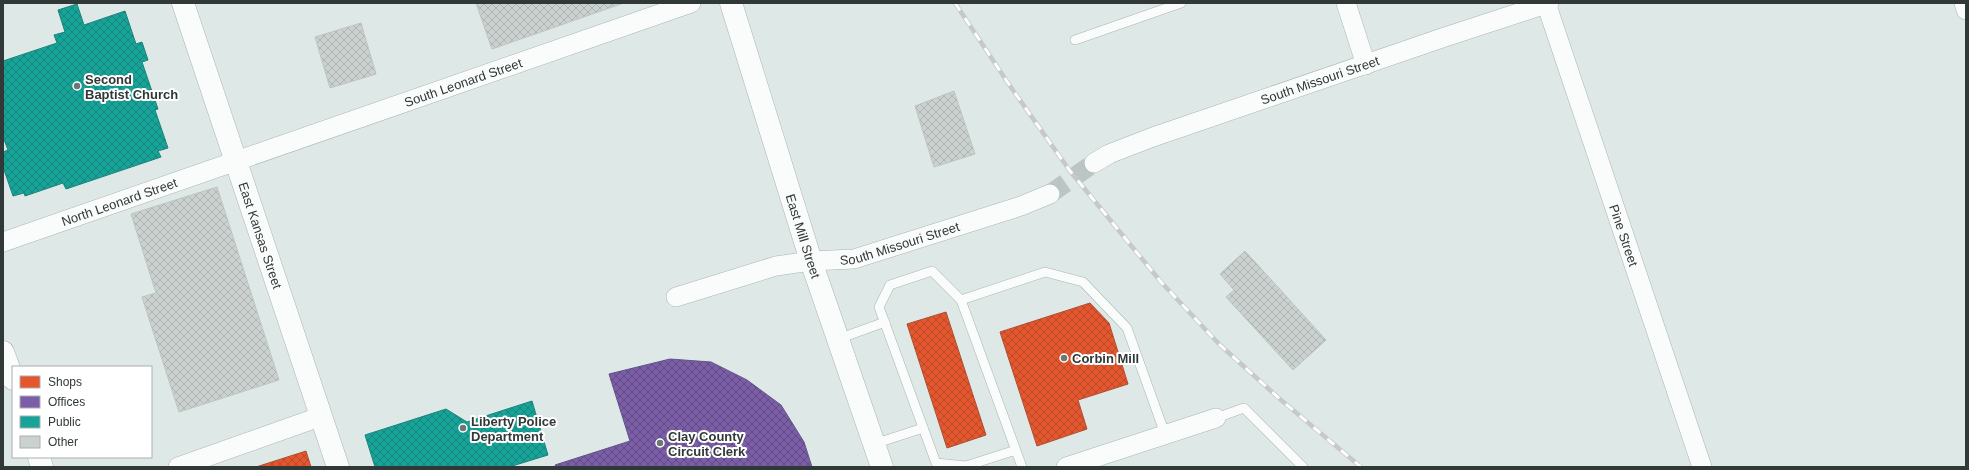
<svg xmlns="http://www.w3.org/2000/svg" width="1969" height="470" font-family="Arial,sans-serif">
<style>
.shops{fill:url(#shops-cross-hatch);stroke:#ae4e31}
.offices{fill:url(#offices-cross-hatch);stroke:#645386}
.public{fill:url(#public-cross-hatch);stroke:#1e837b}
.building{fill:url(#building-cross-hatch);stroke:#bdc4c3}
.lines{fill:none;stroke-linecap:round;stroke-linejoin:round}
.street-tunnel{stroke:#bac5c4;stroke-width:19;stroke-dasharray:19 10;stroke-linecap:butt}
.lane-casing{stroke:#acb4b3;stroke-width:10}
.street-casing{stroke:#acb4b3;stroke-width:20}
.secondary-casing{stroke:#acb4b3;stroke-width:23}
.lane{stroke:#fafcfb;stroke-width:9}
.street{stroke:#fafcfb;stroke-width:19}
.secondary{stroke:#fafcfb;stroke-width:22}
.rail-casing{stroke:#c7c9c9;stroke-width:4.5}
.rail{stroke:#fff;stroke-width:3;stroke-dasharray:9;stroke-linecap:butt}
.poi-dot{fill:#6d7675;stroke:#fff;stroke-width:1.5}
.labels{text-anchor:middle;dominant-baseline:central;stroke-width:4;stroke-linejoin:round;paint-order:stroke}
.poi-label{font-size:13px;font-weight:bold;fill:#303938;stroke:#fff;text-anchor:start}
.street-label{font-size:13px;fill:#303938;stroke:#fff}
</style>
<defs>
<pattern id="shops-cross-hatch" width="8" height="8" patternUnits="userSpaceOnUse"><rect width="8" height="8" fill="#e4572e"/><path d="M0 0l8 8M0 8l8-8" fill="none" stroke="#b94928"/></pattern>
<pattern id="offices-cross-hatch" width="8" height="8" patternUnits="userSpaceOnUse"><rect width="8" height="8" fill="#7b5ea7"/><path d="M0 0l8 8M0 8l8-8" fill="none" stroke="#604b82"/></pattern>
<pattern id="public-cross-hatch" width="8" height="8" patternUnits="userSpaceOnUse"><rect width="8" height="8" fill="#17a398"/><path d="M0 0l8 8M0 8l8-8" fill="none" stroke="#15867d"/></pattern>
<pattern id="building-cross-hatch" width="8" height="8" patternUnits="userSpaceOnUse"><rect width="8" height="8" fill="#cad1cf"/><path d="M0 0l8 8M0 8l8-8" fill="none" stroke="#aeb4b2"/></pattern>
</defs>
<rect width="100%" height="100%" fill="#dde8e7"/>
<g class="shops">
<polygon points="1090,303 1109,323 1128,384 1078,400 1087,429 1037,446 1000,332"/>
<polygon points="946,312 986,435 947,448 907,324"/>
<polygon points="306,451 311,467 256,467"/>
</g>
<polygon class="offices" points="670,359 711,362 747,380 781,405 804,442 812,467 556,467 555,465 630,441 609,374"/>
<g class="public">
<polygon points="77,4 84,25 125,11 136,44 142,42 148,60 142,62 158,109 155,110 168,148 158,151 161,157 66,189 63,183 25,196 24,193 13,196 3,167 3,152 8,150 3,137 3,61 57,43 54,35 65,32 58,10"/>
<polygon points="532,401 548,455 509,467 375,467 365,435 446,409 467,422"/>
</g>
<g class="building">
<polygon points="476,3 621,3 621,4 492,49"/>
<polygon points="361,23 376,74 330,88 315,37"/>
<polygon points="954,91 975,154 934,167 915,106"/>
<polygon points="217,187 279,380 179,412 142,297 156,293 131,214"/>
<polygon points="1245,251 1326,340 1293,370 1226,297 1234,290 1220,274"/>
</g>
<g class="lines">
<polyline class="street-tunnel" points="1050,194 1094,163"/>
<g class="lane-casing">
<g id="lane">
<polyline points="1075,40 1181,3"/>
<polyline points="961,300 1045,272 1083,282 1127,328 1165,434"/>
<polyline points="838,339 885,322"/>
<polyline points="1216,418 1244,408 1303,467"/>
<polyline points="874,444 923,428"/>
<polyline points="1016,450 966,466 936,463 879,307 890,285 932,271 961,300 1022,467"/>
</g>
</g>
<g class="street-casing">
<g id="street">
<polyline points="1346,3 1366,65"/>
<path id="s1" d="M1546,3l156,464"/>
<polyline points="1964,3 1966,10"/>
<path id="s2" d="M1094,163l15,-9 44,-17 292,-100 104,-34"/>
<path id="s3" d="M3,242l688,-239"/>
<path id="s4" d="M676,297l100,-31 35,-5 43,-2 167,-53 29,-12"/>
<polyline points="178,467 322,416"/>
<polyline points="1066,467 1216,418"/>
</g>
</g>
<g class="secondary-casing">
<g id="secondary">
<path id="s5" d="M183,3l155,464"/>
<path id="s6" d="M731,3l80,258 71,206"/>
<polyline points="3,352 13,379"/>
<polyline points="39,457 42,467"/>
</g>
</g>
<use href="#lane" class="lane"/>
<use href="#street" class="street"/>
<use href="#secondary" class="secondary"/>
<g class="rail-casing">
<polyline id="rail" points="955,3 1010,86 1070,171 1161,282 1220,345 1281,400 1361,467"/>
</g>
<use href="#rail" class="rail"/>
</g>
<g class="poi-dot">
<circle cx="77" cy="86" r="4"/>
<circle cx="1064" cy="358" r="4"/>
<circle cx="463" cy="428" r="4"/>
<circle cx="660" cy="443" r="4"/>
</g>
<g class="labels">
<g class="poi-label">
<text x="85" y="79">Second<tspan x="85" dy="15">Baptist Church</tspan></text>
<text x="1072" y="358">Corbin Mill</text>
<text x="471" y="421">Liberty Police<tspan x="471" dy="15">Department</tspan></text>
<text x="668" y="436">Clay County<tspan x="668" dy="15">Circuit Clerk</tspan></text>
</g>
<g class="street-label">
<text stroke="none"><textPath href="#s2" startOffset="241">South Missouri Street</textPath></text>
<text stroke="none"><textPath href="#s3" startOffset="487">South Leonard Street</textPath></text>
<text stroke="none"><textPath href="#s3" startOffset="123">North Leonard Street</textPath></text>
<text stroke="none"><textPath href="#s5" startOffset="245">East Kansas Street</textPath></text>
<text stroke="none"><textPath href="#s1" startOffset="245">Pine Street</textPath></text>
<text stroke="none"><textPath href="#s6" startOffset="244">East Mill Street</textPath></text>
<text stroke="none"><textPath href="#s4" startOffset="231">South Missouri Street</textPath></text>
</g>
</g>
<rect width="1969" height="470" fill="none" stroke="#303938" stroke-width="8"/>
<rect x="12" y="366" width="140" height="92" fill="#ffffff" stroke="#acb0af"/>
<rect x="20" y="376" width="20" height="12" fill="#e4572e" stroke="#acb0af"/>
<text x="48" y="386" font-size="12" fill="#303938">Shops</text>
<rect x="20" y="396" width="20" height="12" fill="#7b5ea7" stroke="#acb0af"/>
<text x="48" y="406" font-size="12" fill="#303938">Offices</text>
<rect x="20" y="416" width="20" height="12" fill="#17a398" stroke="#acb0af"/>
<text x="48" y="426" font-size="12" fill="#303938">Public</text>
<rect x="20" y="436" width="20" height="12" fill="#cad1cf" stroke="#acb0af"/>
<text x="48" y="446" font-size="12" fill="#303938">Other</text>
</svg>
